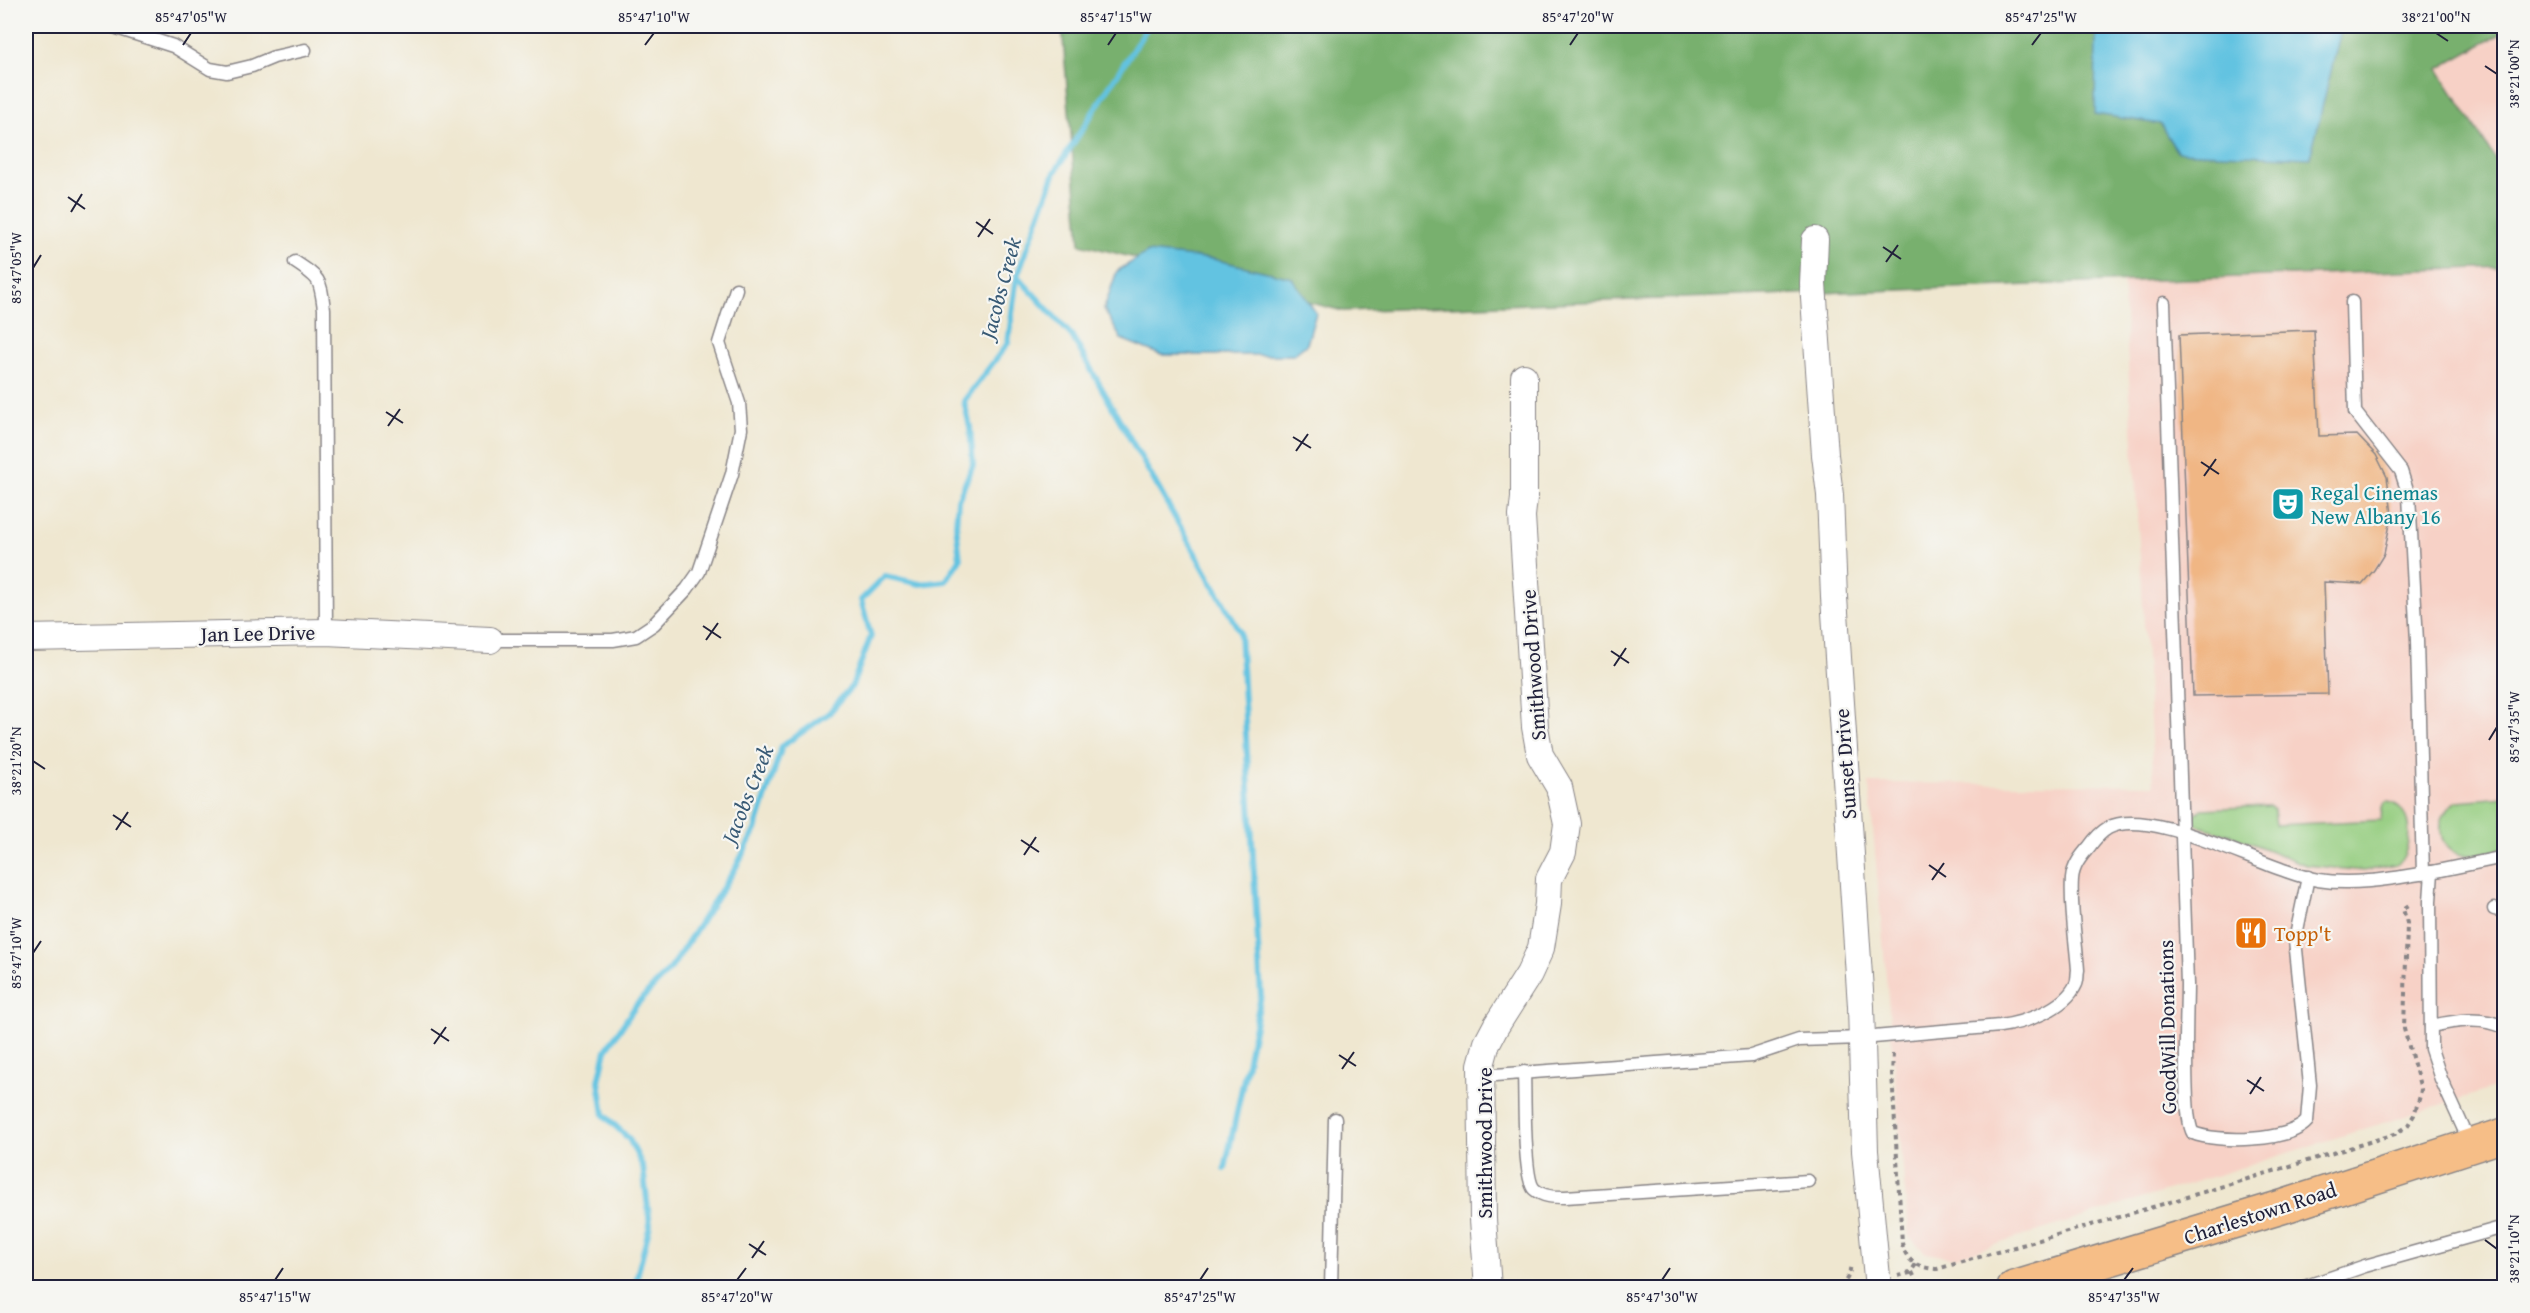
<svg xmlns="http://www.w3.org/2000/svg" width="2530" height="1313" font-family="'Gentium Book Plus',serif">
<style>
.built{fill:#f7d1c6}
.green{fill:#95cd80;stroke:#5c785e;stroke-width:1.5}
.forest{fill:#78b06e;stroke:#4d6954;stroke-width:1.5}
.water{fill:#62c3e1;stroke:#42728e;stroke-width:1.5}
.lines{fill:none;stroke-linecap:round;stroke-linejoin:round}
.stream{stroke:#62c3e1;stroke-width:6}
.building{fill:#f0b684}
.lane-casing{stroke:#888486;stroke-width:15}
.street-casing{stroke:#888486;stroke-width:28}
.primary-casing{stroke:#888486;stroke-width:36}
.path{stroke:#888486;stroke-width:4;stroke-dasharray:4.5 4.5;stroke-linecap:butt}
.lane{stroke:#fff;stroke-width:12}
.street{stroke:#fff;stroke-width:26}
.primary{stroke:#f6be87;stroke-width:33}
.ticks{fill:none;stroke:#22223b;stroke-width:2}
.labels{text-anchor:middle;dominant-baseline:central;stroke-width:4.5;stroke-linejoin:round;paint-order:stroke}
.culture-label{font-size:21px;fill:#0d838f;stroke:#f6f6f2;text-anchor:start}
.street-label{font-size:21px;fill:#22223b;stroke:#f6f6f2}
.food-label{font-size:21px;fill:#c56008;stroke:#f6f6f2;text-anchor:start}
.water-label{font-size:22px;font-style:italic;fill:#385a75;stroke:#f6f6f2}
.neatline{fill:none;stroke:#22223b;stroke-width:2}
.ticks-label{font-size:15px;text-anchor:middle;fill:#22223b}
</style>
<rect width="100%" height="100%" fill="#f6f6f2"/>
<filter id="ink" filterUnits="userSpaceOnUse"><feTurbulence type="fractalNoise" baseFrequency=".0167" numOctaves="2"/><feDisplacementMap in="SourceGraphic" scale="12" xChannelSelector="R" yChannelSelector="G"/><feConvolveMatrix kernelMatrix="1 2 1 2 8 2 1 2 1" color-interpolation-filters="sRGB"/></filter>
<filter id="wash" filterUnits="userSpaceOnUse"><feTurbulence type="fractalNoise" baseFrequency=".008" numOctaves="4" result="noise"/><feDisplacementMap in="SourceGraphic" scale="24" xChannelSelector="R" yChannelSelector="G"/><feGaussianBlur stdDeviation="1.35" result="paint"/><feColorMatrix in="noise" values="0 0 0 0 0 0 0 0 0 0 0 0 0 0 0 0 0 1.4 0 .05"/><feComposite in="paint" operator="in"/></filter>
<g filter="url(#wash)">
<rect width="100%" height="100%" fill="#efe7d0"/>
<g class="built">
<polygon points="2504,32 2504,173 2438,69"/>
<polygon points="2504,267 2504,1085 1953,1258 1926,1253 1909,1237 1869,783 2154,785 2123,282"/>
</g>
<g class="green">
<path d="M2504,797v51c-12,3 -29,9 -42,7 -28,-6 -27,-42 -5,-54z"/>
<path d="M2386,802c27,0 29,47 11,63l-33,6 -58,-6 -75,-30 -33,-9 -3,-3v-9l7,-5 67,-3 5,4 2,15 105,-5 1,-13z"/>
</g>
<polygon class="forest" points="1062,26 2504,26 2504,32 2438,69 2504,173 2504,267 1343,311 1080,244"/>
<g class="water">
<polygon points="2096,26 2342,26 2310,158 2177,152 2160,124 2095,114"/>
<polygon points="1148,252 1213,259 1292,278 1316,313 1307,344 1293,355 1161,355 1121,339 1104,309 1117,271"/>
</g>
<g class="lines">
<g class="stream">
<polyline points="1017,276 1072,336 1240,632 1261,996 1225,1169"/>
<polyline points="634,1288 650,1225 643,1167 629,1139 604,1115 599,1081 606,1050 637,1004 671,968 735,869 755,830 782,746 829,713 852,686 871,636 861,600 885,576 920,584 946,581 960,559 956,525 958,500 973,465 970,427 964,401 1008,343 1017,276 1055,172 1148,26"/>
</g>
</g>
<g id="blocks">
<polygon class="building" points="2314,330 2319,436 2357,435 2376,455 2387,477 2392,514 2384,554 2374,570 2362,584 2324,582 2328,694 2193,696 2179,335"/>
</g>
</g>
<g filter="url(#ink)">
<use href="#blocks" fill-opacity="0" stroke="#888486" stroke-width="1.5"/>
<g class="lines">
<g class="lane-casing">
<g id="lane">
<polyline points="111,26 173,46 210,69 227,72 252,66 274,57 305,50"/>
<path d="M295,262c26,17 25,17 29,47l2,323"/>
<polyline points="2352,302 2355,412 2401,471 2409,496 2417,641 2423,874"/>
<path d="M2164,303c8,227 16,454 23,681 0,28 -5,132 6,149 24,10 96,9 114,-12l3,-36 -15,-145 13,-63"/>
<polyline points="490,640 613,640 636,636 654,624 687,589 699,572 732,474 741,429 739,403 719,343 736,289"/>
<polyline points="2494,909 2504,911"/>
<path d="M2431,1026c24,-5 50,-10 73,1"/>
<path d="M1524,1072c1,20 -1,105 10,117 9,8 20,8 31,8l243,-16"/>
<path d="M1481,1076l270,-20 48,-16 63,-2 138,-12c24,-3 65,-17 76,-42 2,-4 1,-10 2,-14 -2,-29 -8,-62 -6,-91 1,-13 9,-23 17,-32 5,-7 12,-15 19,-19 43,-24 160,44 210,52 37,6 77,-2 114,-8"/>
<polyline points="2471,1145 2441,1079 2431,1049 2430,901 2432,872 2504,857"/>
<polyline points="1331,1288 1335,1119"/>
<polyline points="2301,1288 2365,1266 2504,1227"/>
</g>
</g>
<g class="street-casing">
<g id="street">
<polyline points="1815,240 1813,284 1825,455 1830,495 1834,597 1861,1006 1865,1151 1878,1288"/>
<polyline points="26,638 326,632 490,640"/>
<polyline points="1488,1288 1483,1219 1481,1065 1487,1043 1496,1026 1529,974 1541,948 1548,904 1549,879 1563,852 1567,824 1559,787 1540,755 1535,727 1522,516 1524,498 1524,377"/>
</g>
</g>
<g class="primary-casing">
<polyline id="primary" points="2014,1288 2285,1206 2504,1135"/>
</g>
<g class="path">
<path d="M1893,1054l-1,19 10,170c4,19 17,25 35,26 153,-43 306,-88 458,-135l13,-9 6,-10 6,-19 1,-7 -17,-60 3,-106 -4,-14 6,-4"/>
<polyline points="1912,1272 1920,1288"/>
<polyline points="1898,1276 1910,1273 1916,1264"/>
<polyline points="1841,1288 1849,1275 1851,1264"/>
</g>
<use href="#lane" class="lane"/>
<use href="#street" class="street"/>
<use href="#primary" class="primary"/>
</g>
</g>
<path class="ticks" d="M2436,33l12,8M183,45l8,-12M645,45l9,-12M1108,45l8,-12M1570,45l8,-12M2032,45l9,-12M2485,66l12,8M68,197l17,12M71,212l11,-18M976,222l17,12M978,237l12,-18M1883,247l18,12M1886,262l12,-17M33,268l8,-13M386,412l17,11M388,426l12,-17M1293,437l18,11M1296,451l12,-17M2201,462l18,12M2204,476l12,-17M703,626l18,12M706,640l12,-17M1611,651l18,12M1614,666l12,-18M2489,740l8,-13M33,761l12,8M113,815l18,12M116,830l12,-18M1021,840l18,12M1024,855l12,-18M1929,865l17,12M1932,880l12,-17M33,953l8,-12M431,1029l18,12M434,1044l12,-17M1339,1055l17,11M1342,1069l12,-17M2247,1080l17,11M2250,1094l11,-17M2485,1240l12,9M749,1244l17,11M752,1258l12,-17M275,1280l8,-12M737,1280l9,-12M1200,1280l8,-12M1662,1280l8,-12M2124,1280l9,-12"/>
<defs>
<g id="theatre-square" transform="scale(1.725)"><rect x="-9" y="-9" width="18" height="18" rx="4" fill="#0f9aa8" stroke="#f6f6f2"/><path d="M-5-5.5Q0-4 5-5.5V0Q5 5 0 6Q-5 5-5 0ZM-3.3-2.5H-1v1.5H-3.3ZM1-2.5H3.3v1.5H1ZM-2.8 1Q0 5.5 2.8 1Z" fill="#fff"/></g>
<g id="restaurant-square" transform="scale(1.725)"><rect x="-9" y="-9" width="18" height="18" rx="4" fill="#e8710a" stroke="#f6f6f2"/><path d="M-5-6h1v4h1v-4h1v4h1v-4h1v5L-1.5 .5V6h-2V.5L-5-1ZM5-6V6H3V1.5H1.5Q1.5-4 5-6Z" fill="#fff"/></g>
</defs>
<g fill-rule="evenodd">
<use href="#theatre-square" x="2288" y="504"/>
<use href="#restaurant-square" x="2251" y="933"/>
</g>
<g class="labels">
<g class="culture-label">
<text x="2311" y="492">Regal Cinemas<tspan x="2311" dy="24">New Albany 16</tspan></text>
</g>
<g class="street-label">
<text transform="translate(258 633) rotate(-1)">Jan Lee Drive</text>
<text transform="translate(1533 665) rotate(-94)">Smithwood Drive</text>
<text transform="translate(1845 764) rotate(-94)">Sunset Drive</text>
<text transform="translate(2167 1027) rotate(-91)">GoodWill Donations</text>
<text transform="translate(1484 1143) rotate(-90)">Smithwood Drive</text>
<text transform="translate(2260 1213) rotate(-18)">Charlestown Road</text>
</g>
<g class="food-label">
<text x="2274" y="933">Topp't</text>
</g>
<g class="water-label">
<text transform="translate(1000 288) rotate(-75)">Jacobs Creek</text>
<text transform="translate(747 794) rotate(-68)">Jacobs Creek</text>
</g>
</g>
<rect width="2530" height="1313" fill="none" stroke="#f6f6f2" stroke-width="66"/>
<rect x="33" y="33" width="2464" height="1247" class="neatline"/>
<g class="ticks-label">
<text x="191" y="22">85°47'05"W</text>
<text x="654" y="22">85°47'10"W</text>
<text x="1116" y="22">85°47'15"W</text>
<text x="1578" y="22">85°47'20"W</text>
<text x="2041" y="22">85°47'25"W</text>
<text x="2436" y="22">38°21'00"N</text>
<text transform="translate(2514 74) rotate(-90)" y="5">38°21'00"N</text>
<text transform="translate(16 268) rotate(-90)" y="5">85°47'05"W</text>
<text transform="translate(2514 727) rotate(-90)" y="5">85°47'35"W</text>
<text transform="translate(16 761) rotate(-90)" y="5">38°21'20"N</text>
<text transform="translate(16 953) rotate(-90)" y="5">85°47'10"W</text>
<text transform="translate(2514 1249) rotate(-90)" y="5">38°21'10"N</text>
<text x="275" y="1302">85°47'15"W</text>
<text x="737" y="1302">85°47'20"W</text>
<text x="1200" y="1302">85°47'25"W</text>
<text x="1662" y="1302">85°47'30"W</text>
<text x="2124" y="1302">85°47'35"W</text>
</g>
</svg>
